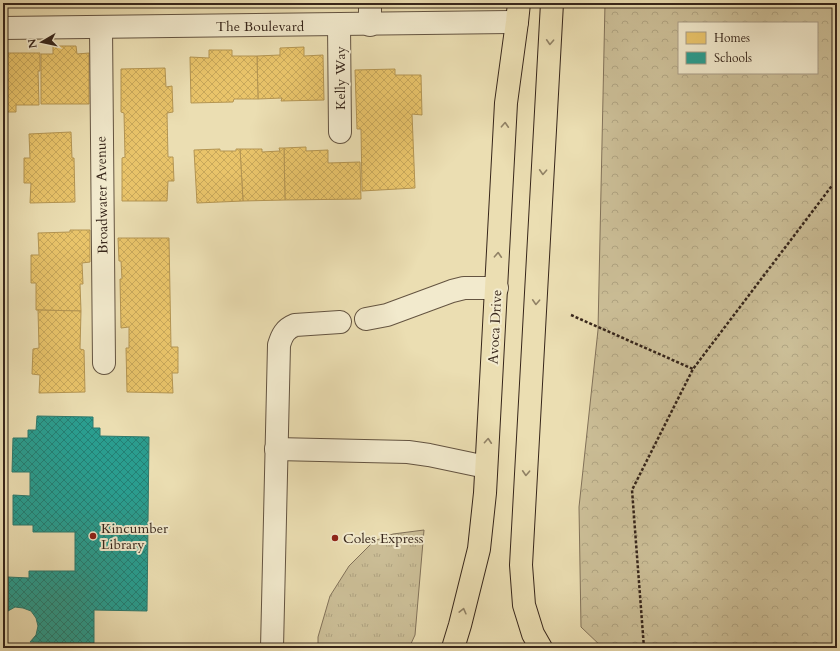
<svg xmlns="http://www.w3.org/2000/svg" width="840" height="651" font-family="Cardo,serif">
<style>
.grass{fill:url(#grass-tufts);stroke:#82725a}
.forest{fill:url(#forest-crowns);stroke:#82725a;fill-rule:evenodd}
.homes{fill:url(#homes-cross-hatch);stroke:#b49552}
.schools{fill:url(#schools-cross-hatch);stroke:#2e796c}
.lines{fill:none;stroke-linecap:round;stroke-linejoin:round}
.minor-casing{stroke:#645441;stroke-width:24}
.major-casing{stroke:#37261b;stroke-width:24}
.path{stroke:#37261b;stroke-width:2.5;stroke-dasharray:3 2;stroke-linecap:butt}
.minor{stroke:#f2eacd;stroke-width:22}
.major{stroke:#ebdeb2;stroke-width:22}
.oneway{stroke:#918266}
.poi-dot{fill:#8f2418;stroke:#f2eacd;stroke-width:1.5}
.labels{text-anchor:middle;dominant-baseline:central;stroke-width:4;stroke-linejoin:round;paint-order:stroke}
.street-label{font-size:14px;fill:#37261b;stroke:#f2eacd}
.poi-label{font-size:14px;fill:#37261b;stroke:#f2eacd;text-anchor:start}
</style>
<defs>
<pattern id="grass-tufts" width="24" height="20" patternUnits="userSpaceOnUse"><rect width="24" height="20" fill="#ccbf98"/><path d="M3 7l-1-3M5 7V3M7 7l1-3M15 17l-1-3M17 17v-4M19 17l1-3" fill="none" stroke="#b0a482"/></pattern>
<pattern id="forest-crowns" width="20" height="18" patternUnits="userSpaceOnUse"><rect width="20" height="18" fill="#ccbf98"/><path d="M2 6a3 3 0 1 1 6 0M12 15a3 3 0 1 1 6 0" fill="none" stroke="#b0a482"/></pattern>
<pattern id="homes-cross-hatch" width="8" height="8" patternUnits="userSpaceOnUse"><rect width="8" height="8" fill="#e9c46a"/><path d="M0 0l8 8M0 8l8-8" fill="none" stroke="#c8a85b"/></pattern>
<pattern id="schools-cross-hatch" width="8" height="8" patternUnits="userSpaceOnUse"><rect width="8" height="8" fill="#2a9d8f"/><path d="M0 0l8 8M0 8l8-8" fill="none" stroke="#258074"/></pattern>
</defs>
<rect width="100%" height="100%" fill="#ebdeb2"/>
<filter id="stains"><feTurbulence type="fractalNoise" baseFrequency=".005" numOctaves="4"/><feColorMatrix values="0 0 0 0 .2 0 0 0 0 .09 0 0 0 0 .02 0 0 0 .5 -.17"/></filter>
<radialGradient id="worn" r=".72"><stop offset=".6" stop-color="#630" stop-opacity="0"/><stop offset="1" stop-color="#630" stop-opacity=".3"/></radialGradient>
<polygon class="grass" points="424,530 415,635 409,648 318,648 318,637 330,596 349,566 374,541 393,534"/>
<path class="forest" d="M605,3h232v645h-234l-22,-21 -2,-120 19,-177zM679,23h138v50h-138z"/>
<g class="homes">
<polygon points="53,46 76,46 77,54 89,53 89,104 41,104 41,54 53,54"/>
<polygon points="304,47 304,56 323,55 324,100 281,101 282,98 258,99 257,56 280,55 280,48"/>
<polygon points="209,50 232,50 232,56 257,56 258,99 234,99 233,102 191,103 190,57 209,58"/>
<polygon points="8,53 40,53 40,71 38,71 39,105 16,105 16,112 3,112 3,61 7,61"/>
<polygon points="165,68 166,87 172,86 173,112 167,113 168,157 173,157 174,181 168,181 167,201 122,201 122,158 125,157 124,113 121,112 121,69"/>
<polygon points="395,69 395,75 421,75 422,115 412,114 415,188 362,191 361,129 357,129 355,70"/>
<polygon points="71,132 72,158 74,158 75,202 30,203 31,183 24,183 24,158 30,158 29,134"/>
<polygon points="306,147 306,151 328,150 328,163 360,162 361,199 285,200 284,148"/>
<polygon points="279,148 284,148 285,200 243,201 240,149 262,149 262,152 280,151"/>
<polygon points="220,149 220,151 236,151 236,149 240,149 243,201 197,203 194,150"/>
<polygon points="70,230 90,230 90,262 82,263 83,284 80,284 81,311 36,310 36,283 31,283 31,255 39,255 38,233 70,232"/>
<polygon points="118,238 169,238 171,347 178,347 178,373 172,373 173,393 127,392 126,348 129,348 129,327 121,328 120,279 122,279 121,261 119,261"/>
<polygon points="38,310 81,311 80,349 84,350 85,392 39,393 40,375 32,374 33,349 39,348"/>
</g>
<polygon class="schools" points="37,416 93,417 93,428 100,428 100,436 149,437 147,611 94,610 94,643 30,642 36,635 38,626 36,618 31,611 23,608 15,607 8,611 8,577 29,578 29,571 75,571 75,532 33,532 33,525 13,525 13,495 30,496 30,472 12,472 13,438 28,438 28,430 36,430"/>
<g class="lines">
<g class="minor-casing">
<g id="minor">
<polyline points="370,3 370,25"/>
<polyline points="339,25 340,132"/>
<polyline points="101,27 104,363"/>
<polyline points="3,28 517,22"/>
<polyline points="366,319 387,315 452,291 464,288 497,288"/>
<polyline points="276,449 408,452 429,455 486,467"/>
<path d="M272,648l7,-303c3,-10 6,-16 16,-20l45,-3"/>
</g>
</g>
<g class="major-casing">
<g id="major">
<polyline points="453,648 460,625 479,549 485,493 506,103 517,22 519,3"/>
<polyline points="541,648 533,634 524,605 521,565 552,3"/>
</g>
</g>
<g class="path">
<polyline points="571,315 693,369"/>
<polyline points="644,648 632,490 693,369 837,179"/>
</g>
<use href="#minor" class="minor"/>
<use href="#major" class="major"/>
</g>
<defs><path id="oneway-chevron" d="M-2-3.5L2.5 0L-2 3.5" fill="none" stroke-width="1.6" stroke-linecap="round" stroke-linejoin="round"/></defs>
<g class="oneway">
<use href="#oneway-chevron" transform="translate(550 42) rotate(93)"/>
<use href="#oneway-chevron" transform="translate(505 125) rotate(-87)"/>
<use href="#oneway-chevron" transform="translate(543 172) rotate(93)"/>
<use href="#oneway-chevron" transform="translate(498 255) rotate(-87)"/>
<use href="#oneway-chevron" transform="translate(536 302) rotate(93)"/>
<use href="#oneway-chevron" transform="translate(488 441) rotate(-86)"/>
<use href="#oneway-chevron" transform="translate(526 473) rotate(93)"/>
<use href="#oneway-chevron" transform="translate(463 611) rotate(-76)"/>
</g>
<g class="poi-dot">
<circle cx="93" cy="536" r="4"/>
<circle cx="335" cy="538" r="4"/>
</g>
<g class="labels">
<g class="street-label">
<text x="260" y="26">The Boulevard</text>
<text transform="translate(340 78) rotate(-90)">Kelly Way</text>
<text transform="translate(102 195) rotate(-91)">Broadwater Avenue</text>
<text transform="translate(495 327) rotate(-87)">Avoca Drive</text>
</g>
<g class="poi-label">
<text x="101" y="528">Kincumber<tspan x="101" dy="16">Library</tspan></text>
<text x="343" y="538">Coles Express</text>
</g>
</g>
<rect width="840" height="651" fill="none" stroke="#ebdeb2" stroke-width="16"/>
<rect x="4" y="4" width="832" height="643" fill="none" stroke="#37261b" stroke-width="2"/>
<rect x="8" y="8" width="824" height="635" fill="none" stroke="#37261b"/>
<rect x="678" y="22" width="140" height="52" fill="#f2eacd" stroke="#a79c86"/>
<rect x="686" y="32" width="20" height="12" fill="#e9c46a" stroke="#a79c86"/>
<text x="714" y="42" font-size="12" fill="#37261b">Homes</text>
<rect x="686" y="52" width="20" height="12" fill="#2a9d8f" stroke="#a79c86"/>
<text x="714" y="62" font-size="12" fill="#37261b">Schools</text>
<g transform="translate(42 42) rotate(261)" stroke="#f2eacd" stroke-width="3" paint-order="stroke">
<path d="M0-3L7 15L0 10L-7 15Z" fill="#37261b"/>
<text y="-6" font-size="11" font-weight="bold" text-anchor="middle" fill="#37261b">N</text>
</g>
<rect width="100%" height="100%" filter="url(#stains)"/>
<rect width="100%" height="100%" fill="url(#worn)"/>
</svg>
